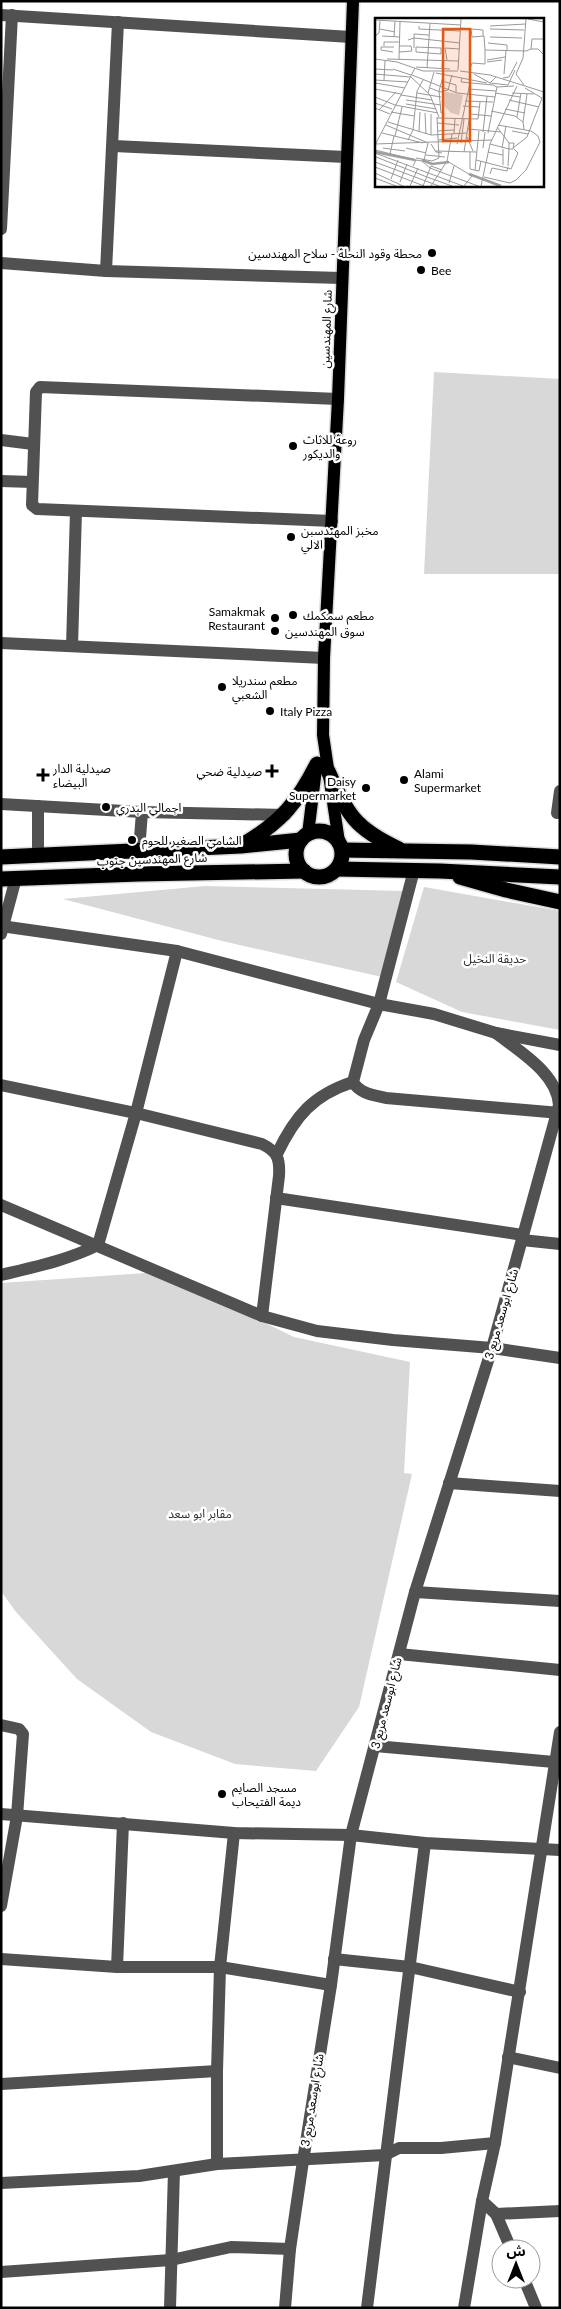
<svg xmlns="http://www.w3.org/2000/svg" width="561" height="2309" font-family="Lato,'Noto Sans Arabic',sans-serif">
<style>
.green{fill:#d8d8d8}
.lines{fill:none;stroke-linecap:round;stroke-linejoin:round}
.major-casing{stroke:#dbdbdb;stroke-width:15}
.highway-casing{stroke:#dbdbdb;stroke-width:18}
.minor{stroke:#515151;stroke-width:12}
.major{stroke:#000;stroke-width:12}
.highway{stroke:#000;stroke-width:15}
.poi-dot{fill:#000;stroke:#fff;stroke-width:2}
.labels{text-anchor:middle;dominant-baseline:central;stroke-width:5;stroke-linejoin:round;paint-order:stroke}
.poi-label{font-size:12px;fill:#000;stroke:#fff;text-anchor:start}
.street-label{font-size:12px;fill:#000;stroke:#fff}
.park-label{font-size:12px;fill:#2f2f2f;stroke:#fff}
.inset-river{fill:none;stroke:#9f9f9f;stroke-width:2.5}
.inset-road{fill:none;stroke:#999;stroke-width:1}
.view{fill:#e8590c;fill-opacity:0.15;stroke:#e8590c;stroke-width:2.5}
.inset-edge{fill:none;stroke:#000;stroke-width:2.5}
</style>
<rect width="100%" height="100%" fill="#fff"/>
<g class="green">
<polygon points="434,372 560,379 560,574 424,574"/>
<polygon points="205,886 404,891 382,977 222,941 63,899"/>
<polygon points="424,887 560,911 560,1030 462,1012 396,982"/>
<polygon points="160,1272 294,1337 410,1362 404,1473 412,1474 359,1707 316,1771 235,1764 151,1732 77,1679 16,1612 1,1591 1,1283"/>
</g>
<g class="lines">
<g class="major-casing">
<g id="major">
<polyline points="308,834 316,769"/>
<polyline points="339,842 323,735 324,658 338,399 353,1"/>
</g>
</g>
<g class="highway-casing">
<g id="highway">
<path d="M328,771c20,44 26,57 71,78"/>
<circle cx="319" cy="854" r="23"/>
<path d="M244,844c37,-22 54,-42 73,-80"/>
<polyline points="342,850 471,852 560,857"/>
<polyline points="1,857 241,846 301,840"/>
<polyline points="337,869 440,871 560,877"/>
<polyline points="460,877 506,890 560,902"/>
<polyline points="1,879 139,874 304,871"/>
</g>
</g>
<g class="minor">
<polyline points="1,15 351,37"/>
<polyline points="114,146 346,157"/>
<polyline points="1,229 12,15"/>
<polyline points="1,263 106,271 341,278"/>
<polyline points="106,271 118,22"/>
<polyline points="1,440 33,444"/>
<polyline points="1,481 32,482"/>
<polyline points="332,521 37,509 32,505 36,392 40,387 338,399"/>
<polyline points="1,643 324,658"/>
<polyline points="72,646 76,511"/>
<polyline points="1,804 142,812 139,851"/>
<polyline points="142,812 285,815"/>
<polyline points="557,813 560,791"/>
<polyline points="38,856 38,806"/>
<path d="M414,870l-35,134 -15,36 -11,42c7,12 21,13 33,16l174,15"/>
<polyline points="1,926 177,951 379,1004 434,1014 496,1033 560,1045"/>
<polyline points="1,934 16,878"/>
<path d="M1,1085l135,28 126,31c16,8 18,15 17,32l-17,140"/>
<path d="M277,1154c18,-38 36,-59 76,-72"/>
<polyline points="276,1198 523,1235"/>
<polyline points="1,1205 262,1316 317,1331 393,1340 492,1348 560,1358"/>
<polyline points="522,1240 560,1244"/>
<path d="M1,1275c33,-8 67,-15 97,-30l38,-132 41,-162"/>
<polyline points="449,1483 560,1491"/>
<polyline points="415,1592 560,1601"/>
<polyline points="399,1654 560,1670"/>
<polyline points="1,1725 19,1729 23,1734 17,1816 1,1906"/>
<polyline points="375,1746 554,1762"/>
<polyline points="1,1814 234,1833 351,1835 425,1843 560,1850"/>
<polyline points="1,1959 117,1967 220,1967 331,1985"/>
<polyline points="334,1959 410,1967 520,1992"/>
<polyline points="117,1967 123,1823"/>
<polyline points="508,2057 560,2068"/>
<polyline points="1,2084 217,2071"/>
<polyline points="217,2164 217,2071 220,1967 234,1833"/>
<polyline points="1,2183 139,2176 217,2164 385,2155 399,2148 441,2148 495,2143"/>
<polyline points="482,2201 496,2214 560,2211"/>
<polyline points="496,2214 511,2249"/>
<polyline points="1,2272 171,2260 231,2247 290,2249"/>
<polyline points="524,2279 536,2308"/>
<polyline points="170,2308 174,2171"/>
<path d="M285,2308l5,-59 13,-88 28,-176 20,-150 64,-243 77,-244 67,-243c-2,-32 -40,-54 -63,-72"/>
<polyline points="367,2308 425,1843"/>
<polyline points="464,2308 482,2201 495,2143 560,1732"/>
</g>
<use href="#major" class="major"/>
<use href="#highway" class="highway"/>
</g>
<g class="poi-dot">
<circle cx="432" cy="253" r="5"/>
<circle cx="421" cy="270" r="5"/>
<circle cx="293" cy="446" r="5"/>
<circle cx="291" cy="537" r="5"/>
<circle cx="293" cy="615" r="5"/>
<circle cx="275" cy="618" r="5"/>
<circle cx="275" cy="631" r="5"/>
<circle cx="222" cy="687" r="5"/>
<circle cx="270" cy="711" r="5"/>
<path d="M269.5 763.5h5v5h5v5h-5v5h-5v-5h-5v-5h5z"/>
<path d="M40.5 767.5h5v5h5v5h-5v5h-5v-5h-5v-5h5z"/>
<circle cx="404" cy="780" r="5"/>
<circle cx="366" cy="788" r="5"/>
<circle cx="106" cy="807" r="5"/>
<circle cx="132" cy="840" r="5"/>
<circle cx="222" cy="1794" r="5"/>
</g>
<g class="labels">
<g class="poi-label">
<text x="422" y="253" text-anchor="end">محطة وقود النحلة - سلاح المهندسين</text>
<text x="431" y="270">Bee</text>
<text x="303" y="439">روعة للاثاث<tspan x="303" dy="14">والديكور</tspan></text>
<text x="301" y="530">مخبز المهندسبن<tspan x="301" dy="14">الالي</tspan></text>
<text x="265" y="611" text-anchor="end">Samakmak<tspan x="265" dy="14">Restaurant</tspan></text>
<text x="303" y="615">مطعم سمكمك</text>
<text x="285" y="631">سوق المهندسين</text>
<text x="232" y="680">مطعم سندريلا<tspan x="232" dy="14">الشعبي</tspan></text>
<text x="280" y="711">Italy Pizza</text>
<text x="53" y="768">صيدلية الدار<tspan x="53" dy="14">البيضاء</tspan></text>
<text x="262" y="771" text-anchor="end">صيدلية ضحي</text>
<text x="414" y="773">Alami<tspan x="414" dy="14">Supermarket</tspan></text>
<text x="356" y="781" text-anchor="end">Daisy<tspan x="356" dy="14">Supermarket</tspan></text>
<text x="116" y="807">اجمالي البدري</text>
<text x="142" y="840">الشامي الصغير للحوم</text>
<text x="232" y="1787">مسجد الصايم<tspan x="232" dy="14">ديمة الفتيحاب</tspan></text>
</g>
<g class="street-label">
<text transform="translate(326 329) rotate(-88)">شارع المهندسين</text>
<text transform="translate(152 859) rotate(-2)">شارع المهندسين جنوب</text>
<text transform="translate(501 1314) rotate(-74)">شارع ابوسعد مربع 3</text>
<text transform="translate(386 1703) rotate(-76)">شارع ابوسعد مربع 3</text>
<text transform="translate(312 2100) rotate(-81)">شارع ابوسعد مربع 3</text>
</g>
<g class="park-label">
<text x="495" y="958">حديقة النخيل</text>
<text x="200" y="1513">مقابر ابو سعد</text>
</g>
</g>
<g transform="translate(375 18)">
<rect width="169" height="169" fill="#fff"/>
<path d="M67,73l21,4 -4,20 -8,-2 -9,-9z" fill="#d8d8d8"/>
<path class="inset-river" d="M0,134l40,8M47,142l10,4 17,-2M94,156l32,12"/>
<path class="inset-road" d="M153,1l16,3M0,2l86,5M44,8v3l41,2M115,8l36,-2M85,10l23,2v6M5,11l15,3M96,11l1,8 12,-1M115,11l34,1M0,18l4,-3 1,-12M7,18l18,1M109,18l1,14 41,1 5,-2 1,-10h12M19,19l1,-16M115,19l32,1M33,22l6,-2 46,5M113,25l19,2v6M9,28v-4h15M41,29l25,1v6l-25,-2zM39,30v-14l15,1M156,31h7l6,6M68,33l1,-21M18,34l-12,-2v-3h13M24,34l13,-1 -1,-5h-12M148,40l3,-39M148,40l-7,16 8,11M0,41l22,3 26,9h35M12,41l72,2M24,41l1,-37M72,42l-2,-12 15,1M112,42l18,-3M112,44l15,-2M41,49l34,2M52,50l3,-45M67,50l1,-16M0,51l18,1M18,51l18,6M95,51l2,-6 13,1v-14M83,52l3,-51M85,53l30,4 54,17M61,55l51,10M0,56l35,3M99,56l16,9 6,-6M129,56l2,-23M37,57l45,18 38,4M36,59l19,18 9,22M87,60l-1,4 32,3M128,60l6,-1 8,-15M0,62l33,2M9,62l1,-19M67,63l14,4v8M0,65l30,5M115,65l18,2 7,-15M122,69l17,-1M55,70l10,4 8,-2 4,-15M0,71l26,5M94,71l27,2M42,75l24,4M53,75l6,-21M120,75l25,4M137,75l22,1M26,77l31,5M0,79l20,8M31,82l35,5M134,82l30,7M90,83l28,1M0,85l17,6M31,86l30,5M20,87l43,8M88,88l16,1M0,90l15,6M130,91l20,4M4,92l17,-18M116,93l24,5 8,6 1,7M16,94l23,4M50,95l1,21M56,96v21M95,96l21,2M62,99l2,41M142,99l4,-24M62,100l41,1 2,-17M13,104l43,13 36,-2M148,104l4,-28M62,105l22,2M68,106l1,-11h-3l-2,-22 5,-18M11,107l42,18 -4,17M122,109l12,16h5l-1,6h-4v-6M93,111l33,3M62,113l17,-1M137,113l16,3M44,114l1,-20M108,114l4,-36M7,115l41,10M113,115l9,-46 -4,-2M79,116l1,-16M20,118l7,-29M92,119l6,14M33,122l5,-10 4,-39 6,-11M63,122l19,-2M86,125l3,-24M0,126l117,-4M56,126l5,8 6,1M82,126l13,-61M115,126l19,5 -1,17M0,127l40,-77M8,130l22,3M31,130l20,5M108,130l2,-16M127,130l4,-22M138,130l14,-11 15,-39 -17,-10M0,132l41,10M60,133l42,1M89,134l6,-38M95,134v17l9,2 2,-10M113,134l15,3M0,135l88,33M15,136l4,-18M51,137l19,2M1,139l51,20M41,140l16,3 7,-3M101,142l35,9 7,-16 -4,-4M72,143l5,-27M0,144l64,24M128,147v-16M38,148l3,-6 6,1 8,7 48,18M0,149l49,19M100,152l4,-39M0,155l28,13M115,156l2,-6 15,3 1,-4M52,159l25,9M109,159l26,6 6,-3 10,-10 14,-28 -2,-6 -7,-5 -33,-6M0,160l21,8M16,161l7,-19M25,164l7,-18M74,165l5,-17M35,168l8,-18M48,168l8,-20 11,4M56,168l16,-25 25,15 -8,10M106,168l9,-42 27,-58"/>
<path class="view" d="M68,11h27v112h-27z"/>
<rect width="169" height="169" class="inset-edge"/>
</g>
<rect width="561" height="2309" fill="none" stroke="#000000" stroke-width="5"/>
<g transform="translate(516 2264)"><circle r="24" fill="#ffffff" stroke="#999999"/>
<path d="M0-4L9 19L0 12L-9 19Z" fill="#000000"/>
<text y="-8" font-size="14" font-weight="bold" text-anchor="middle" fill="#000000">ش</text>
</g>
</svg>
